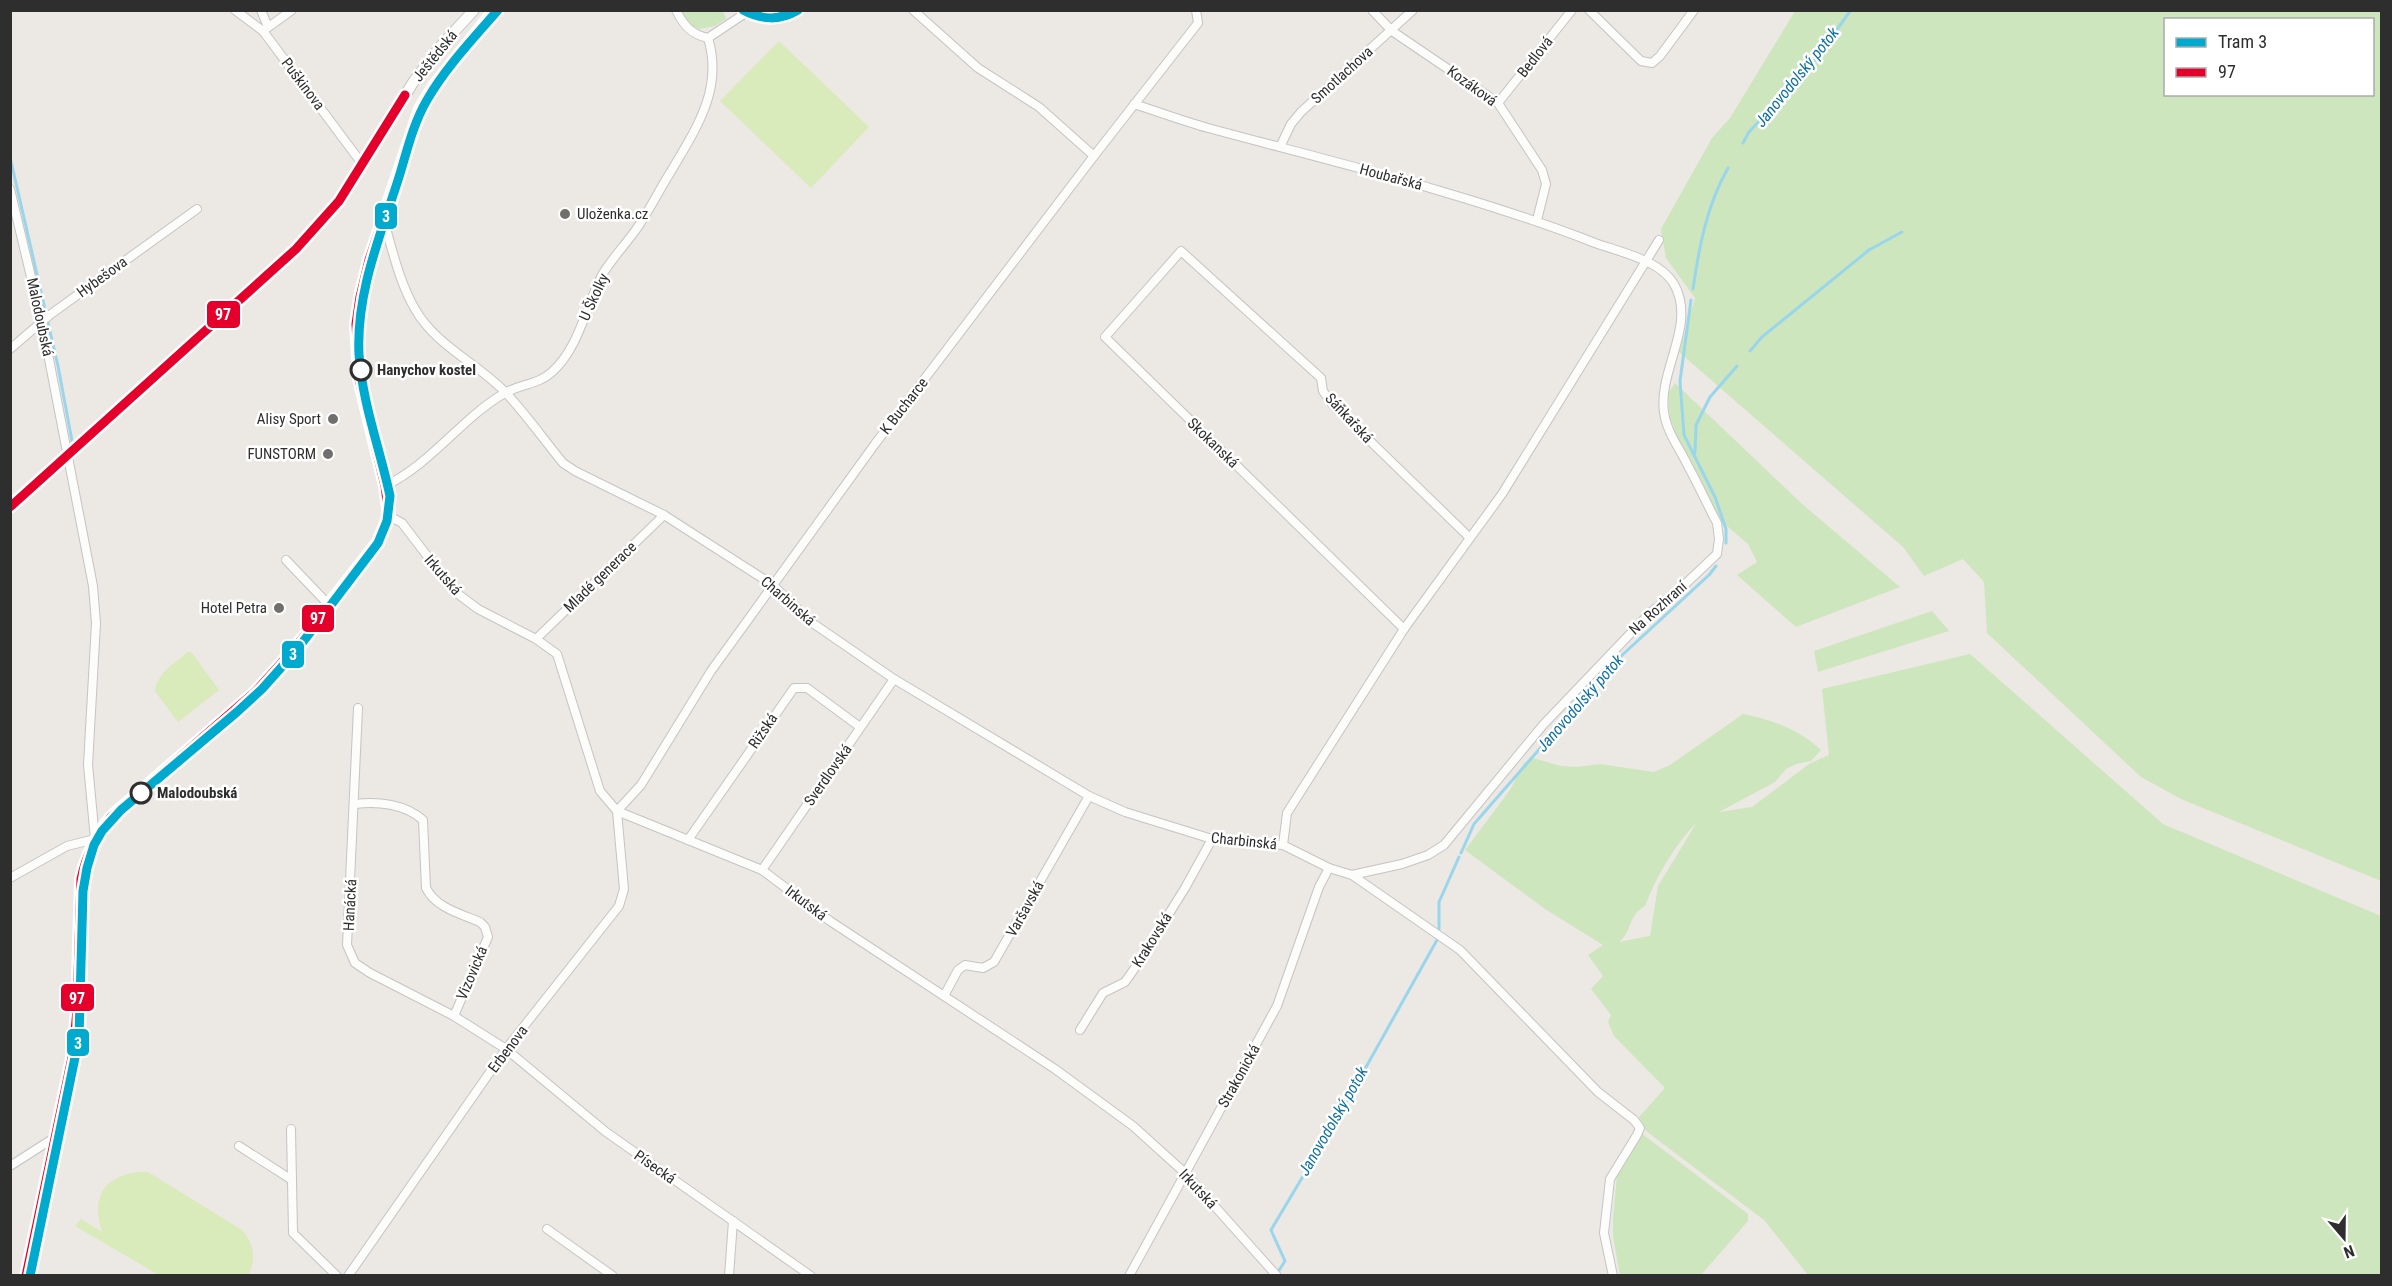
<svg xmlns="http://www.w3.org/2000/svg" width="2392" height="1286" font-family="'Roboto Condensed',sans-serif">
<style>
.green{fill:#cee6be;fill-rule:evenodd}
.pitch{fill:#d9eabb}
.lines{fill:none;stroke-linecap:round;stroke-linejoin:round}
.stream{stroke:#99d6ec;stroke-width:3}
.minor-casing{stroke:#c5c4c5;stroke-width:10}
.tertiary-casing{stroke:#c5c4c5;stroke-width:12}
.minor{stroke:#fcfcfb;stroke-width:8}
.tertiary{stroke:#fcfcfb;stroke-width:10}
.bus-1-casing{stroke:#fff;stroke-width:14}
.bus-1{stroke:#e4002b;stroke-width:9}
.tram-1-casing{stroke:#fff;stroke-width:14}
.tram-1{stroke:#00a9ce;stroke-width:9}
.poi-dot{fill:#706f6e;stroke:#fff;stroke-width:2}
.stop-dot{fill:#fff;stroke:#2e2e2e;stroke-width:3}
.labels{text-anchor:middle;dominant-baseline:central;stroke-width:5;stroke-linejoin:round;paint-order:stroke}
.street-label{font-size:15px;fill:#2e2e2e;stroke:#fff}
.poi-label{font-size:15px;fill:#2e2e2e;stroke:#fff;text-anchor:end}
.stop-label{font-size:15px;font-weight:bold;fill:#2e2e2e;stroke:#fff;text-anchor:start}
.water-label{font-size:16px;font-style:italic;fill:#0d6fa3;stroke:#fff}
.line-badge{stroke:#fff;stroke-width:2}
.badge-label{font-size:16px;text-anchor:middle;font-weight:bold;fill:#fff}
</style>
<rect width="100%" height="100%" fill="#ece8e4"/>
<g class="green">
<polygon points="681,11 723,11 726,19 715,26 699,29 686,22"/>
<path d="M1795,11h586v870l-200,-82 -40,-22 -154,-144 -3,-51 -21,-23 -39,17 -21,-29 -224,-195 16,-54 -29,-40 -5,-29 51,-91 18,-20zM2166,20h206v74h-206z"/>
<polygon points="1675,383 1801,503 1900,587 1796,627 1737,575 1757,562 1748,544 1721,521 1682,449 1670,418 1668,394"/>
<polygon points="1932,611 1949,631 1818,672 1814,651"/>
<path d="M1970,654l193,170 218,92v359h-573l-44,-55 -118,-89 -7,-14 26,-29 -51,-52 -6,-14 3,-7 -20,-26 12,-13 -15,-21 15,-10 -58,-36 -80,-59 45,-60 14,-27 9,-5 28,8 16,1 23,-3 54,8 16,-7 73,-51c29,6 56,15 78,36l-10,11 -15,3 -10,5 -11,13 -56,30 33,-5 57,-43 20,-9 -7,-66zM1697,822l-39,64 -8,50 -31,6c14,-11 8,-26 26,-36 12,-31 29,-60 52,-84z"/>
<polygon points="1641,1133 1748,1214 1748,1221 1701,1275 1620,1275 1613,1237 1613,1218 1617,1175"/>
</g>
<g class="pitch">
<polygon points="779,41 869,127 811,188 720,101"/>
<path d="M188,652l4,1 27,37 -41,32 -23,-31c2,-18 20,-28 33,-39z"/>
<path d="M137,1172h11l94,58c12,14 15,29 6,45h-89l-84,-49 6,-7 21,13c-10,-33 -1,-54 35,-60z"/>
</g>
<g class="lines">
<g class="stream">
<polyline points="1743,143 1749,132 1809,68 1851,10"/>
<polyline points="10,157 58,366 72,441"/>
<path d="M1693,289c6,-42 14,-84 35,-121"/>
<polyline points="1691,300 1680,381 1684,435 1715,497 1726,529 1726,543"/>
<polyline points="1750,351 1762,337 1869,250 1902,232"/>
<polyline points="1695,453 1696,425 1710,397 1737,366"/>
<polyline points="1461,853 1474,824 1619,658 1709,575 1716,566"/>
<polyline points="1439,930 1439,902 1459,857"/>
<polyline points="1278,1272 1285,1261 1271,1230 1337,1119 1437,940"/>
</g>
<g class="minor-casing">
<g id="minor">
<polyline points="235,10 263,31 363,165"/>
<polyline points="261,10 268,27"/>
<path d="M676,10c7,15 16,25 32,28l39,-26"/>
<path d="M745,10c15,7 35,10 49,0"/>
<polyline points="913,10 978,68 1039,107 1094,156"/>
<polyline points="1372,10 1392,31 1498,103 1542,170 1546,184 1537,220"/>
<polyline points="1589,10 1641,61 1652,63 1660,56 1694,10"/>
<polyline points="263,31 292,10"/>
<polyline points="1498,103 1572,10"/>
<polyline points="1280,147 1291,124 1301,112 1413,10"/>
<polyline points="10,189 42,323 93,586 96,623 88,765 95,839"/>
<path d="M383,218c9,30 16,64 32,91 20,36 62,54 90,83 21,22 39,48 58,71l12,8 89,44 109,70 38,37 83,57 195,117 36,16 87,27 71,6 46,23 23,7 50,-11 26,-9 16,-10 99,-120 107,-112 31,-25 36,-34 2,-15 -2,-16c-10,-19 -19,-39 -29,-57 -8,-17 -22,-35 -24,-54 -6,-42 33,-87 10,-128 -14,-24 -54,-32 -79,-41 -126,-49 -257,-80 -387,-115 -25,-7 -49,-16 -74,-24"/>
<polyline points="10,349 51,314 197,209"/>
<path d="M385,486c47,-23 75,-66 118,-92 16,-10 35,-9 49,-22 27,-24 34,-66 50,-97 9,-15 22,-29 33,-44 13,-18 23,-39 35,-58 25,-43 54,-83 38,-135"/>
<polyline points="389,516 402,523 454,591 478,609 536,639 557,654 600,791 617,811 762,870 830,921 1055,1069 1133,1126 1185,1173 1277,1276"/>
<polyline points="286,560 329,605"/>
<polyline points="1404,629 1105,337 1181,251 1321,378 1323,391 1332,404 1469,537"/>
<polyline points="536,639 664,515"/>
<polyline points="358,708 347,945 355,963 370,973 454,1016 506,1049 606,1132 811,1276"/>
<path d="M355,804c23,-3 50,0 68,16l3,68c10,20 35,26 54,34l5,5 3,10 -34,79"/>
<polyline points="617,811 641,785 711,671 875,444 1094,156 1198,23 1196,10"/>
<polyline points="688,840 794,688 807,688 860,727"/>
<polyline points="1283,845 1287,813 1404,629 1502,494 1659,240"/>
<polyline points="762,870 894,679"/>
<polyline points="1352,875 1460,950 1598,1092 1634,1120 1640,1128 1637,1135 1610,1179 1604,1233 1613,1276"/>
<polyline points="10,878 67,846 95,839"/>
<polyline points="944,996 958,970 965,965 983,968 994,962 1089,796"/>
<polyline points="1080,1030 1103,993 1125,982 1137,965 1185,888 1212,839"/>
<polyline points="291,1129 293,1233 337,1276"/>
<polyline points="239,1146 292,1180"/>
<polyline points="10,1166 54,1138"/>
<polyline points="547,1229 613,1276"/>
<polyline points="26,1276 73,1053 77,1010 81,879 85,861 95,839 111,817 255,692 294,649 378,542 389,516 385,486 359,379 356,324 360,297 369,260 420,109 434,86 495,10"/>
<polyline points="348,1276 506,1049 619,906 624,889 617,811"/>
<polyline points="729,1276 733,1221"/>
<polyline points="1129,1276 1277,1006 1319,887 1329,868"/>
</g>
</g>
<g class="tertiary-casing">
<polyline id="tertiary" points="10,507 296,249 339,201 414,81 439,48 474,10"/>
</g>
<use href="#minor" class="minor"/>
<use href="#tertiary" class="tertiary"/>
<g class="bus-1-casing">
<g id="bus-1">
<path d="M746,10c16,7 32,9 47,0"/>
<polyline points="10,507 296,249 339,201 405,95"/>
<path d="M26,1276l47,-223 4,-43 4,-131c5,-24 15,-42 30,-62l144,-125 39,-43 84,-107 11,-26 -4,-30 -26,-107 -3,-55 4,-27 9,-37 51,-151 14,-23 61,-76"/>
</g>
</g>
<use href="#bus-1" class="bus-1"/>
<g class="tram-1-casing">
<g id="tram-1">
<path d="M743,10c19,10 36,11 55,0"/>
<path d="M30,1276l49,-238 4,-147 4,-23 7,-23 8,-14 19,-21 116,-98 25,-23 34,-38 82,-108 9,-22 3,-25c-10,-47 -28,-94 -31,-142 -3,-62 22,-120 40,-177 8,-26 14,-53 28,-77 19,-33 46,-61 71,-90"/>
</g>
</g>
<use href="#tram-1" class="tram-1"/>
</g>
<g class="poi-dot">
<circle cx="565" cy="214" r="6"/>
<circle cx="333" cy="419" r="6"/>
<circle cx="328" cy="454" r="6"/>
<circle cx="279" cy="608" r="6"/>
</g>
<g class="stop-dot">
<circle cx="361" cy="370" r="10"/>
<circle cx="141" cy="793" r="10"/>
</g>
<g class="labels">
<g class="street-label">
<text transform="translate(435 56) rotate(-51)">Ještědská</text>
<text transform="translate(1535 57) rotate(-52)">Bedlová</text>
<text transform="translate(1342 75) rotate(-42)">Smotlachova</text>
<text transform="translate(303 84) rotate(53)">Puškinova</text>
<text transform="translate(1472 86) rotate(36)">Kozáková</text>
<text transform="translate(1391 177) rotate(15)">Houbařská</text>
<text transform="translate(102 277) rotate(-36)">Hybešova</text>
<text transform="translate(594 297) rotate(-65)">U Školky</text>
<text transform="translate(40 317) rotate(78)">Malodoubská</text>
<text transform="translate(904 406) rotate(-52)">K Bucharce</text>
<text transform="translate(1349 418) rotate(47)">Sáňkařská</text>
<text transform="translate(1213 443) rotate(44)">Skokanská</text>
<text transform="translate(443 575) rotate(49)">Irkutská</text>
<text transform="translate(600 577) rotate(-44)">Mladé generace</text>
<text transform="translate(788 601) rotate(41)">Charbinská</text>
<text transform="translate(1658 608) rotate(-42)">Na Rozhraní</text>
<text transform="translate(763 731) rotate(-56)">Rižská</text>
<text transform="translate(828 775) rotate(-55)">Sverdlovská</text>
<text transform="translate(1244 841) rotate(6)">Charbinská</text>
<text transform="translate(806 903) rotate(37)">Irkutská</text>
<text transform="translate(350 905) rotate(-87)">Hanácká</text>
<text transform="translate(1025 909) rotate(-61)">Varšavská</text>
<text transform="translate(1152 940) rotate(-58)">Krakovská</text>
<text transform="translate(472 973) rotate(-67)">Vizovická</text>
<text transform="translate(508 1049) rotate(-53)">Erbenova</text>
<text transform="translate(1239 1076) rotate(-61)">Strakonická</text>
<text transform="translate(655 1167) rotate(35)">Písecká</text>
<text transform="translate(1198 1189) rotate(47)">Irkutská</text>
</g>
<g class="poi-label">
<text x="577" y="214" text-anchor="start">Uloženka.cz</text>
<text x="321" y="419">Alisy Sport</text>
<text x="316" y="454">FUNSTORM</text>
<text x="267" y="608">Hotel Petra</text>
</g>
<g class="stop-label">
<text x="377" y="370">Hanychov kostel</text>
<text x="157" y="793">Malodoubská</text>
</g>
<g class="water-label">
<text transform="translate(1797 77) rotate(-51)">Janovodolský potok</text>
<text transform="translate(1580 703) rotate(-49)">Janovodolský potok</text>
<text transform="translate(1333 1121) rotate(-60)">Janovodolský potok</text>
</g>
</g>
<g class="line-badge">
<rect x="374" y="202" width="24" height="28" rx="6" fill="#00a9ce"/>
<rect x="206" y="300" width="35" height="29" rx="6" fill="#e4002b"/>
<rect x="301" y="604" width="34" height="29" rx="6" fill="#e4002b"/>
<rect x="281" y="640" width="24" height="29" rx="6" fill="#00a9ce"/>
<rect x="60" y="983" width="35" height="29" rx="6" fill="#e4002b"/>
<rect x="66" y="1028" width="24" height="29" rx="6" fill="#00a9ce"/>
</g>
<g class="badge-label">
<text x="386" y="222">3</text>
<text x="223" y="320">97</text>
<text x="318" y="624">97</text>
<text x="293" y="660">3</text>
<text x="77" y="1004">97</text>
<text x="78" y="1049">3</text>
</g>
<rect width="2392" height="1286" fill="none" stroke="#2e2e2e" stroke-width="24"/>
<rect x="2164" y="18" width="210" height="78" fill="#ffffff" stroke="#ababab" stroke-width="1.5"/>
<rect x="2176" y="38" width="30" height="9" fill="#00a9ce" stroke="#ababab" stroke-width="1.5"/>
<text x="2218" y="48" font-size="18" fill="#2e2e2e">Tram 3</text>
<rect x="2176" y="68" width="30" height="9" fill="#e4002b" stroke="#ababab" stroke-width="1.5"/>
<text x="2218" y="78" font-size="18" fill="#2e2e2e">97</text>
<g transform="translate(2344 1238) rotate(160)" stroke="#ffffff" stroke-width="4.5" paint-order="stroke">
<path d="M0-4.5L10 22L0 15L-10 22Z" fill="#2e2e2e"/>
<text y="-9" font-size="16" font-weight="bold" text-anchor="middle" fill="#2e2e2e">N</text>
</g>
</svg>
